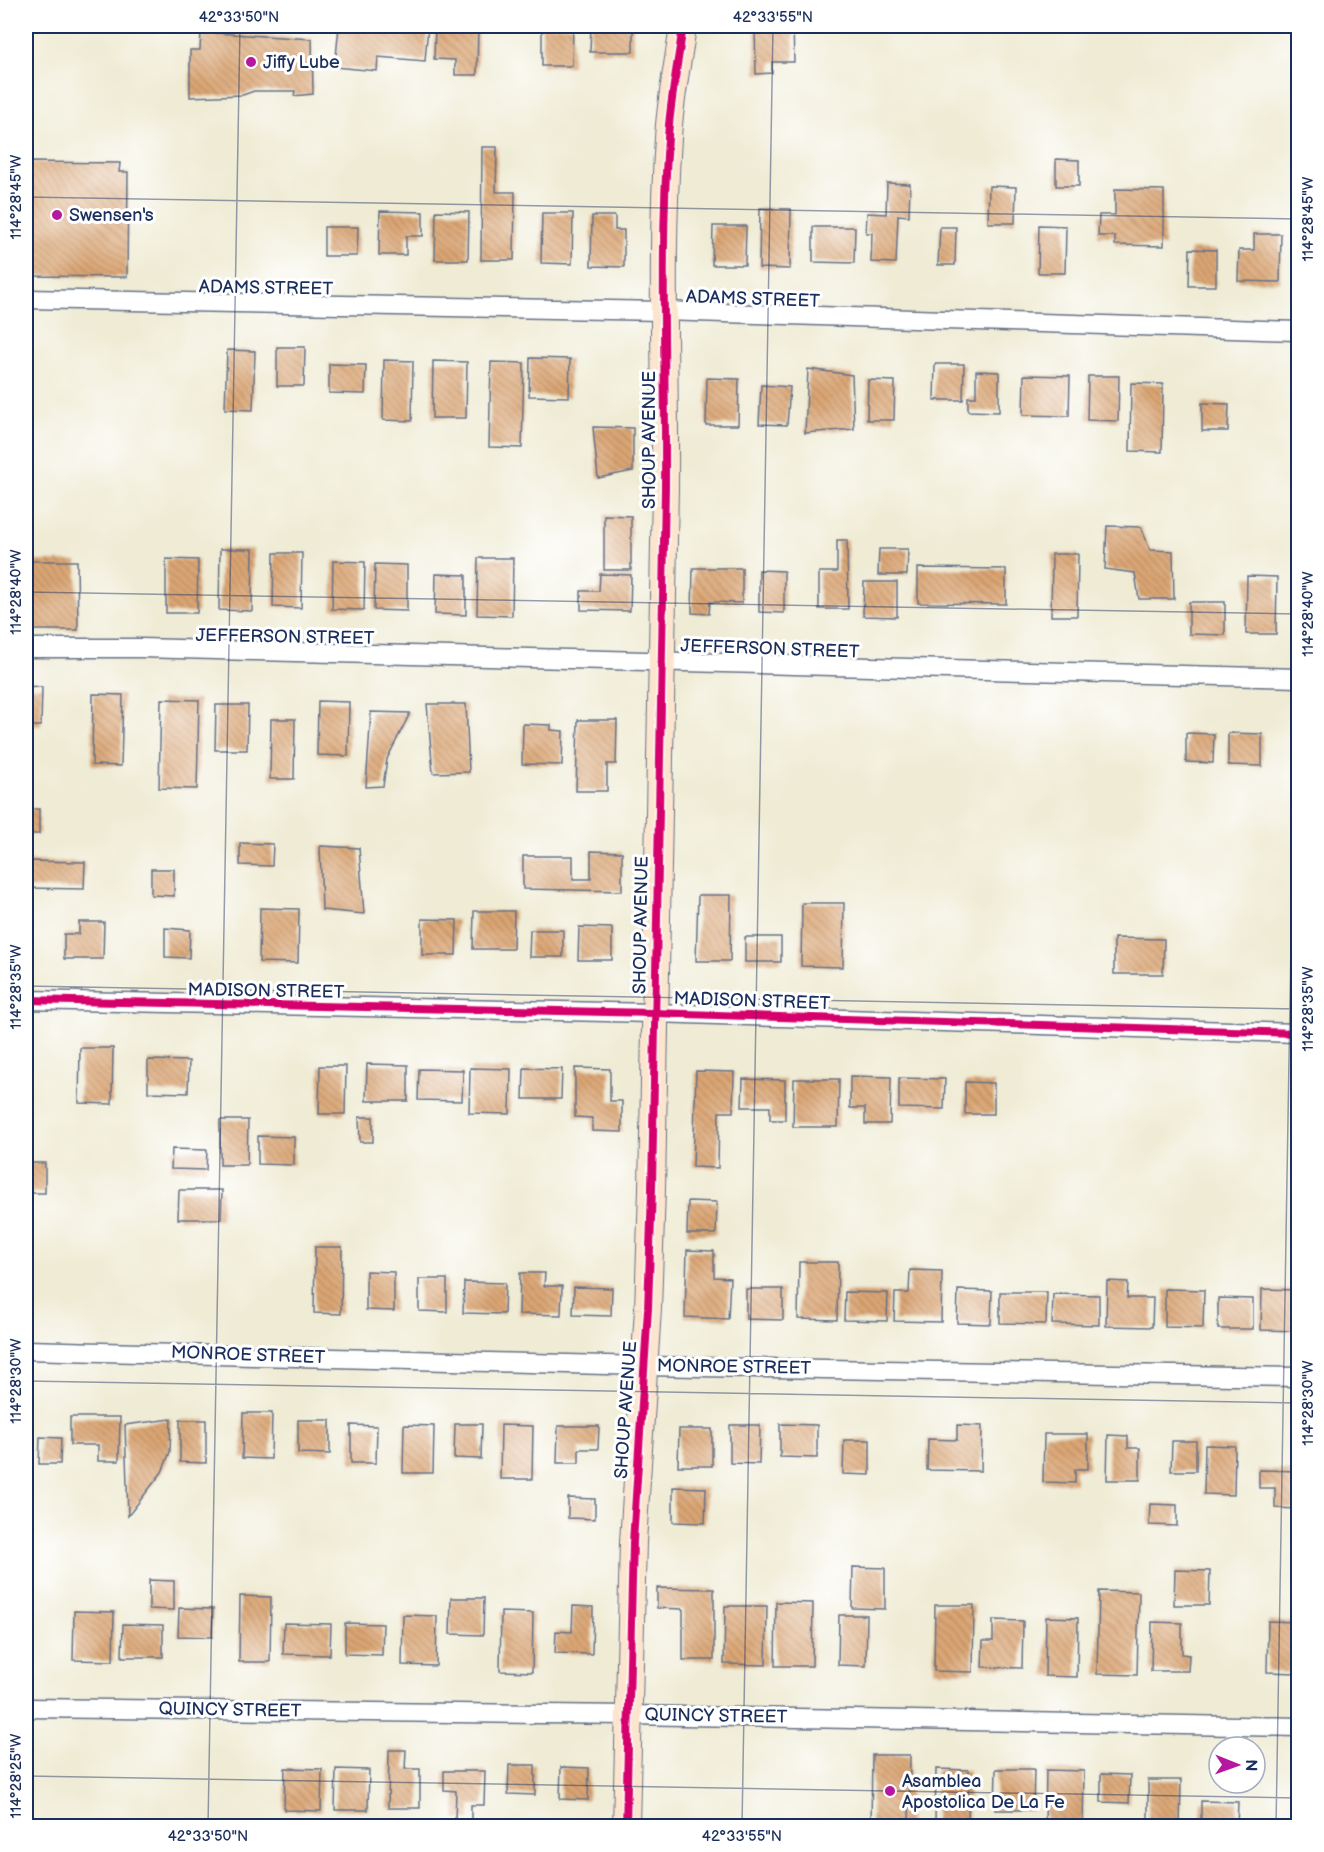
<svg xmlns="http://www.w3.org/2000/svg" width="1324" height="1852" font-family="'Balsamiq Sans',sans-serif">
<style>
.building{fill:url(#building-back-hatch)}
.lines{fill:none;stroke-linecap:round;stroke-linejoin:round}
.street-casing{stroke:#657187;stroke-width:21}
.secondary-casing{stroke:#657187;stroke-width:28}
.street{stroke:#fff;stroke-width:18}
.secondary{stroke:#fce5cf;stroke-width:26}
.cycleway-casing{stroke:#fff;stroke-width:11}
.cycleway{stroke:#d6006c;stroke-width:8}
.ticks{fill:none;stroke:#1b2f5e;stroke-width:1.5;stroke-opacity:0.45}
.poi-dot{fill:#b5179e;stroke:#fff;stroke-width:2}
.labels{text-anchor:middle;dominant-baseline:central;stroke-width:6;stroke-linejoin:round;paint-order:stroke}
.poi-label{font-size:18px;fill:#1b2f5e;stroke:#fff;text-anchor:start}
.street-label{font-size:18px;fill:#1b2f5e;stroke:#fff}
.neatline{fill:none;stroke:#1b2f5e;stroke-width:2}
.ticks-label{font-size:15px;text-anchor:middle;fill:#1b2f5e}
</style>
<defs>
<pattern id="building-back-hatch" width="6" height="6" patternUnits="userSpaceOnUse" patternTransform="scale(1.5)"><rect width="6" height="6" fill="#dca673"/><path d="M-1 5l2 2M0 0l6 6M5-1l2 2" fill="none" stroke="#b28862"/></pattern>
</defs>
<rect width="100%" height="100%" fill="#fff"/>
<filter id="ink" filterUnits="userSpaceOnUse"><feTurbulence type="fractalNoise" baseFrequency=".0167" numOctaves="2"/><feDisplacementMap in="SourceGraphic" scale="12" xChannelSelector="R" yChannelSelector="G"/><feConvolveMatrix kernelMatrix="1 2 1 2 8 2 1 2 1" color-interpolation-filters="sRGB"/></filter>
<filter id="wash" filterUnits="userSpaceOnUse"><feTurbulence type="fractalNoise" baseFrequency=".008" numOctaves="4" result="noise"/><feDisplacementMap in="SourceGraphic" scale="24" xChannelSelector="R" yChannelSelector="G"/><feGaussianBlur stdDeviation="1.35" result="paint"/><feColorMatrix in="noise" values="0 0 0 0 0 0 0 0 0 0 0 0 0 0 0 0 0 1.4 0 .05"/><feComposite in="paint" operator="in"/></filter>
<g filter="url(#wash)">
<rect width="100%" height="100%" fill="#efebd4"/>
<g id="blocks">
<g class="building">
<polygon points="339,26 428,26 425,61 378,57 377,71 335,67"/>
<polygon points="435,26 478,26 477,75 455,75 455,60 434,59"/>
<polygon points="542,26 573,26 572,66 542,66"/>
<polygon points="591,26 633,26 633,52 590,52"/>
<polygon points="755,26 793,26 794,62 772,62 772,73 756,74"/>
<polygon points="201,32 312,39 313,94 294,96 295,91 254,91 243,95 190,97 190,50 200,50"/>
<polygon points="482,147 497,147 496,192 515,192 514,260 481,260"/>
<polygon points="1056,159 1079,160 1079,186 1056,186"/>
<polygon points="26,162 120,163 119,172 128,172 127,277 26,276"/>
<polygon points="887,183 910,184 909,216 898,215 896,263 871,262 872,233 866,233 867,213 886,214"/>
<polygon points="989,186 1016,187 1015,223 988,223"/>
<polygon points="1115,189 1164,190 1164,246 1115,245 1115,236 1098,236 1099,215 1115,215"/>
<polygon points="760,208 791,209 790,269 759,268"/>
<polygon points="380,211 423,212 423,236 406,236 406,255 379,255"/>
<polygon points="436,211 469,212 468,260 435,260"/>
<polygon points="542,213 573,213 572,264 541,263"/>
<polygon points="592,216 615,216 615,230 624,230 624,267 591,266"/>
<polygon points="1039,225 1066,226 1065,273 1038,273"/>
<polygon points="713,226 746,226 745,265 712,265"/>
<polygon points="324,227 358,227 357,256 324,256"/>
<polygon points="813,227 855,227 854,263 813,262"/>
<polygon points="940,227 956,227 955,265 938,265"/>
<polygon points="1254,234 1281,234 1280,282 1238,281 1239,250 1254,250"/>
<polygon points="1190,249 1216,250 1216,286 1189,286"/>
<polygon points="277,347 305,347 304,386 277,386"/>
<polygon points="227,350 255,351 253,410 225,409"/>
<polygon points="530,358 570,359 569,397 529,396"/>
<polygon points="384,360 413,361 412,421 383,420"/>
<polygon points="433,361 467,362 466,418 432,418"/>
<polygon points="491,362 524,363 522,448 489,447"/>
<polygon points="329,364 366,365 365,394 329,393"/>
<polygon points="935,364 964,364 963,400 934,400"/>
<polygon points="808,369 852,375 854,429 805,433"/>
<polygon points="976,371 999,372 999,412 968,411 968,397 976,397"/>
<polygon points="1024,375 1070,376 1069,416 1023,415"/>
<polygon points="1088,376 1119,376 1118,421 1087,420"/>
<polygon points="707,378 739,379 738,425 706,425"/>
<polygon points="868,380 895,381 894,420 867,420"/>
<polygon points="1131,383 1163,384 1162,452 1130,451"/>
<polygon points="761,385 790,387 787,425 759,424"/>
<polygon points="1202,403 1229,404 1228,431 1202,431"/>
<polygon points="593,427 633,428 633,471 598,478"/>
<polygon points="26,466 31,466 32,494 26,494"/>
<polygon points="604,515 631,516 631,570 604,570"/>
<polygon points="1107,526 1141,527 1150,550 1173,551 1174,599 1139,599 1135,573 1105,569"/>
<polygon points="837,540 847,540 848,609 819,609 819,572 837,572"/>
<polygon points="220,549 253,549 252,611 219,610"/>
<polygon points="879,549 908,549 907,575 878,575"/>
<polygon points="274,553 302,553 301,608 273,607"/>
<polygon points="1052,554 1078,554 1077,616 1051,616"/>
<polygon points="478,558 513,558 512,616 477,615"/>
<polygon points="166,559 198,560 197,613 166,613"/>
<polygon points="26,561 77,561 78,630 26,630"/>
<polygon points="333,561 365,562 364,610 332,609"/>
<polygon points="375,564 407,565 407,611 374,610"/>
<polygon points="693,568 742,568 742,603 710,602 709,614 692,613"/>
<polygon points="918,568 1006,569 1006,604 918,603"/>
<polygon points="759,570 784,571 784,613 759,612"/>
<polygon points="436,574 466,575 466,615 435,614"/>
<polygon points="600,574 631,575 630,611 581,610 581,591 599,591"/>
<polygon points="1247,576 1277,577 1276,634 1246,634"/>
<polygon points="864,582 897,582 897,617 863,616"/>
<polygon points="1189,602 1225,602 1225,635 1189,634"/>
<polygon points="26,686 42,687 41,726 26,726"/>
<polygon points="93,694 123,695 121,766 92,765"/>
<polygon points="161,699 199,700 197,789 159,788"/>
<polygon points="318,701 349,702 348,756 317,755"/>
<polygon points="427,704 466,704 469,772 433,773"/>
<polygon points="216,705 248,705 247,750 215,750"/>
<polygon points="371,712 410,713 387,759 383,786 366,787"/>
<polygon points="271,719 295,719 294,779 270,779"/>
<polygon points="578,720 617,720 616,764 607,764 607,791 576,791"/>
<polygon points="523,724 551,725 551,730 563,731 562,765 522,764"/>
<polygon points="1186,733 1214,734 1213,763 1186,762"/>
<polygon points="1228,733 1262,734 1262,766 1228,765"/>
<rect x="26" y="809" width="13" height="25"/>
<polygon points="240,843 273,844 272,866 240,865"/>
<polygon points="320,846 359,848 364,914 322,910"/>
<polygon points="591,851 622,852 622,891 523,889 523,856 573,856 573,879 591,879"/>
<polygon points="26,861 85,862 84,889 26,888"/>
<polygon points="151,869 174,869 174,896 151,895"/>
<polygon points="698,895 731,895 730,961 696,961"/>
<polygon points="802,903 844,903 843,967 801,966"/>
<polygon points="260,908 299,909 298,963 259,962"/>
<polygon points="474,911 514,911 513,949 473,949"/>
<polygon points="422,919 457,920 456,955 422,955"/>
<polygon points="79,922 104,922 103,959 64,959 64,934 79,934"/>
<polygon points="579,927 612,928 612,960 578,960"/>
<polygon points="165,928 190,930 189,958 165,957"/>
<polygon points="530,930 563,930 563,957 529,957"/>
<rect x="745" y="937" width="36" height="25"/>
<polygon points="1114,938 1164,939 1163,974 1114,974"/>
<polygon points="80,1048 113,1048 112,1104 79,1103"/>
<polygon points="148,1060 189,1061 188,1093 148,1092"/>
<polygon points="367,1064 408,1065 408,1101 366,1101"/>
<polygon points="320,1066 346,1066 345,1114 319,1114"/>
<polygon points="470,1068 511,1069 510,1114 469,1113"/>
<polygon points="524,1068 562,1069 561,1099 523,1099"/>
<polygon points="575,1068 610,1069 610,1101 622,1101 622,1132 592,1131 592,1118 575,1117"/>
<polygon points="419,1069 463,1070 462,1101 418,1100"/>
<polygon points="696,1071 734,1072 733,1112 719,1112 718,1168 693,1167"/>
<polygon points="850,1076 891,1077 890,1124 865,1124 865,1108 850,1108"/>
<polygon points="899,1078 945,1079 944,1109 899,1108"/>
<polygon points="743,1079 785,1080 785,1120 770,1120 770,1107 742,1107"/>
<polygon points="794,1079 839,1079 838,1127 793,1127"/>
<polygon points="965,1082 994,1083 994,1114 965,1114"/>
<polygon points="359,1117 373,1117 373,1142 360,1142"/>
<polygon points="220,1120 248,1120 247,1165 220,1165"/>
<polygon points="258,1136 294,1137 294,1165 258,1164"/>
<polygon points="172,1149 207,1150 206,1170 171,1169"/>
<rect x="26" y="1163" width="19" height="30"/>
<polygon points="179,1190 222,1190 221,1219 178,1219"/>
<polygon points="688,1201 717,1202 716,1234 687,1234"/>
<polygon points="315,1247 342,1247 341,1314 314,1313"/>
<polygon points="687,1250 714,1251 714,1277 730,1278 728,1319 685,1317"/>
<polygon points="799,1262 838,1262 837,1320 798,1319"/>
<polygon points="910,1270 942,1271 941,1322 894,1321 895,1293 909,1293"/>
<polygon points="366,1271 394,1272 394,1311 366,1310"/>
<polygon points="520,1273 545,1273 544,1286 562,1286 561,1315 519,1314"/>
<polygon points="419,1279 447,1279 447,1312 419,1311"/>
<polygon points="1107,1281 1128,1282 1127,1298 1153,1298 1152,1327 1106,1326"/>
<polygon points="464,1282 505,1283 504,1314 463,1313"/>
<polygon points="574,1287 612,1288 611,1316 573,1315"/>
<polygon points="746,1289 783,1289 783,1320 746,1319"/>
<polygon points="1165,1289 1204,1290 1203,1328 1165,1327"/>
<polygon points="1262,1289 1298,1290 1298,1331 1261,1330"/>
<polygon points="958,1290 992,1291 991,1324 957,1323"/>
<polygon points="845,1292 888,1293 887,1321 844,1320"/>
<polygon points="1000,1292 1047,1292 1046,1324 1000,1323"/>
<polygon points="1053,1294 1099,1295 1099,1325 1052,1324"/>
<polygon points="1218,1298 1253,1299 1253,1329 1218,1329"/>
<polygon points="243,1413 272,1413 271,1459 242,1458"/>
<polygon points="70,1417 120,1417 119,1461 98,1461 98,1445 70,1445"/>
<polygon points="171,1419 170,1452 162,1472 128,1516 125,1425"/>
<polygon points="180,1420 206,1420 206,1463 180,1462"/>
<polygon points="298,1420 330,1420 330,1454 298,1453"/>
<polygon points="455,1424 482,1424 481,1459 454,1458"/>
<polygon points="780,1424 817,1425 817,1458 780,1457"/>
<polygon points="351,1425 377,1426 376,1463 351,1463"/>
<polygon points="404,1425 434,1426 433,1473 403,1473"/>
<polygon points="501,1425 533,1426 532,1479 500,1479"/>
<polygon points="730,1425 760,1425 759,1464 730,1463"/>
<polygon points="957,1425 982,1426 981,1471 927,1470 928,1439 957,1440"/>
<polygon points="558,1426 599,1426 598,1449 579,1449 579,1463 557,1463"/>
<polygon points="679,1429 712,1429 712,1466 678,1466"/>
<polygon points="1044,1434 1088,1434 1088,1469 1075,1469 1075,1483 1043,1482"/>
<polygon points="1108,1435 1128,1436 1128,1448 1140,1448 1140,1480 1107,1480"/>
<polygon points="40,1437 61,1438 60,1464 39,1464"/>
<polygon points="844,1440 870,1440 870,1475 843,1474"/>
<polygon points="1172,1441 1196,1441 1196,1471 1171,1471"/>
<polygon points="1205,1445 1235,1446 1234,1495 1204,1494"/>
<polygon points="1259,1470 1298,1471 1298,1509 1275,1508 1275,1488 1259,1488"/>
<polygon points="673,1487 706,1488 705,1523 673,1522"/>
<polygon points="568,1498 595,1499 595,1519 568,1518"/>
<polygon points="1150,1504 1177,1505 1177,1526 1149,1525"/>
<polygon points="853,1567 885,1568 885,1609 852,1608"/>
<polygon points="1175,1570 1210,1571 1209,1605 1174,1605"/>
<polygon points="149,1580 174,1581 174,1610 149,1609"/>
<polygon points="657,1588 714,1589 714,1660 683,1660 683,1609 657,1608"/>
<polygon points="1099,1591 1139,1592 1137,1675 1097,1674"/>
<polygon points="240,1596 271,1597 270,1662 239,1662"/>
<polygon points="451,1598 484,1598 483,1635 450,1634"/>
<polygon points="776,1602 813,1603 812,1666 775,1666"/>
<polygon points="935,1605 974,1605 973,1672 934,1671"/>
<polygon points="573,1606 593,1607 592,1654 555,1653 556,1631 572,1632"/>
<polygon points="725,1606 767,1606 766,1665 724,1664"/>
<polygon points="179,1608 213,1609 212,1637 178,1636"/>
<polygon points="74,1611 114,1612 113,1661 73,1660"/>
<polygon points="501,1612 533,1613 532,1672 500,1671"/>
<polygon points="403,1615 437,1616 436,1666 402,1665"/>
<polygon points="839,1615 867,1615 866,1666 838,1665"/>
<polygon points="1046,1617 1078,1618 1077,1677 1045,1676"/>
<polygon points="993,1620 1023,1621 1022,1668 982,1667 983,1641 993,1641"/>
<polygon points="1268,1621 1297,1622 1296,1673 1267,1672"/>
<polygon points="1152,1622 1182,1623 1182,1654 1189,1655 1188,1671 1151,1671"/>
<polygon points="284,1623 331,1624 330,1655 283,1654"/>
<polygon points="345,1623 383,1624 382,1655 345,1654"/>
<polygon points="123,1624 163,1625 163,1657 122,1657"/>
<polygon points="389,1750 406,1750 405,1769 420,1769 420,1808 388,1808"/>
<polygon points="872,1755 910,1755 909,1826 871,1826"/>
<polygon points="509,1765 535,1765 535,1795 508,1794"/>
<polygon points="561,1767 589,1768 588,1800 560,1799"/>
<polygon points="285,1768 322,1769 321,1811 284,1810"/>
<polygon points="336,1769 369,1770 368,1810 335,1810"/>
<polygon points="936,1769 969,1770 968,1822 935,1822"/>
<polygon points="996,1769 1034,1769 1033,1810 995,1810"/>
<polygon points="1046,1770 1084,1771 1083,1826 1045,1826"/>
<polygon points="444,1771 485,1771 484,1805 471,1805 471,1820 455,1820 456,1791 444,1790"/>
<polygon points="1101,1774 1130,1775 1129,1803 1101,1802"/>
<polygon points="1148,1780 1181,1780 1180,1826 1148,1826"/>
<polygon points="1201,1801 1238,1802 1237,1826 1201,1826"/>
</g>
</g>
</g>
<g filter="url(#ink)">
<use href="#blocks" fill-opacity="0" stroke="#657187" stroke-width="1.5"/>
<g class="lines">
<g class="street-casing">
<g id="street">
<polyline points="26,299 663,311 1298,331"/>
<polyline points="26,648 140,648 1298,678"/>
<polyline points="26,1000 654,1013 1298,1033"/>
<polyline points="26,1350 644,1366 1298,1377"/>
<polyline points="26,1708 628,1715 1298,1727"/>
</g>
</g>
<g class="secondary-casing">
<path id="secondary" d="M626,1826l7,-284 15,-233 4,-120 13,-701c1,-116 -5,-233 3,-350 2,-37 10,-75 15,-112"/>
</g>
<use href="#street" class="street"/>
<use href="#secondary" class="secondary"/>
<g class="cycleway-casing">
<g id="cycleway">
<polyline points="26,1000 654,1013 1298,1033"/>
<path d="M626,1826l7,-284 15,-233 4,-120 13,-701c1,-116 -5,-233 3,-350 2,-37 10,-75 15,-112"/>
</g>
</g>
<use href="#cycleway" class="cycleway"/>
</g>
</g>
<path class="ticks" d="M26,197l1272,22M26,592l1272,22M26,986l1272,23M26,1381l1272,22M26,1776l1272,22M208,1826l32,-1800M742,1826l31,-1800M1276,1826l22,-1297"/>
<g class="poi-dot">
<circle cx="251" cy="62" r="6"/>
<circle cx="57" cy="215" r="6"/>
<circle cx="890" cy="1791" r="6"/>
</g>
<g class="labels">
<g class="poi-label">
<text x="263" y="62">Jiffy Lube</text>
<text x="69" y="215">Swensen's</text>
<text x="902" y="1781">Asamblea<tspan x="902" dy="21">Apostolica De La Fe</tspan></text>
</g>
<g class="street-label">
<text transform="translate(266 288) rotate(1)">ADAMS STREET</text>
<text transform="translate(753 299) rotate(2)">ADAMS STREET</text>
<text transform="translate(649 440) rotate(-90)">SHOUP AVENUE</text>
<text transform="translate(285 637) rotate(1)">JEFFERSON STREET</text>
<text transform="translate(770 649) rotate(2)">JEFFERSON STREET</text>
<text transform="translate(641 925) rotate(-89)">SHOUP AVENUE</text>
<text transform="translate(266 991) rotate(1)">MADISON STREET</text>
<text transform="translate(752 1001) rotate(2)">MADISON STREET</text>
<text transform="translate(248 1355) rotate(2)">MONROE STREET</text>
<text transform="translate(734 1367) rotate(1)">MONROE STREET</text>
<text transform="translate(626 1410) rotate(-86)">SHOUP AVENUE</text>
<text transform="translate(230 1710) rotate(1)">QUINCY STREET</text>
<text transform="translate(716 1716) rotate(1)">QUINCY STREET</text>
</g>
</g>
<rect width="1324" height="1852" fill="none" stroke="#fff" stroke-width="66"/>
<g transform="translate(1237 1765) rotate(91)"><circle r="28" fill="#ffffff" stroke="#a4acbf" stroke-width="1.5"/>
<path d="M0-4.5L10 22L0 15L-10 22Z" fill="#b5179e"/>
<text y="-9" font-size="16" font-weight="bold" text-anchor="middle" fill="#1b2f5e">N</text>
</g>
<rect x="33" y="33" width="1258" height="1786" class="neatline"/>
<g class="ticks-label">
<text x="239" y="22">42°33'50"N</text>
<text x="773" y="22">42°33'55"N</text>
<text transform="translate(16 197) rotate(-90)" y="5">114°28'45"W</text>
<text transform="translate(1308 219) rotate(-90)" y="5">114°28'45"W</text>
<text transform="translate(16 592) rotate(-90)" y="5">114°28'40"W</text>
<text transform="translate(1308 614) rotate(-90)" y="5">114°28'40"W</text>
<text transform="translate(16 987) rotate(-90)" y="5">114°28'35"W</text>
<text transform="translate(1308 1009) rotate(-90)" y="5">114°28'35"W</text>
<text transform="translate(16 1381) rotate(-90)" y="5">114°28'30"W</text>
<text transform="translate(1308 1403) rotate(-90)" y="5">114°28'30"W</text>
<text transform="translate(16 1776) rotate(-90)" y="5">114°28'25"W</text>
<text x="208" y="1841">42°33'50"N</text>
<text x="742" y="1841">42°33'55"N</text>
</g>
</svg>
